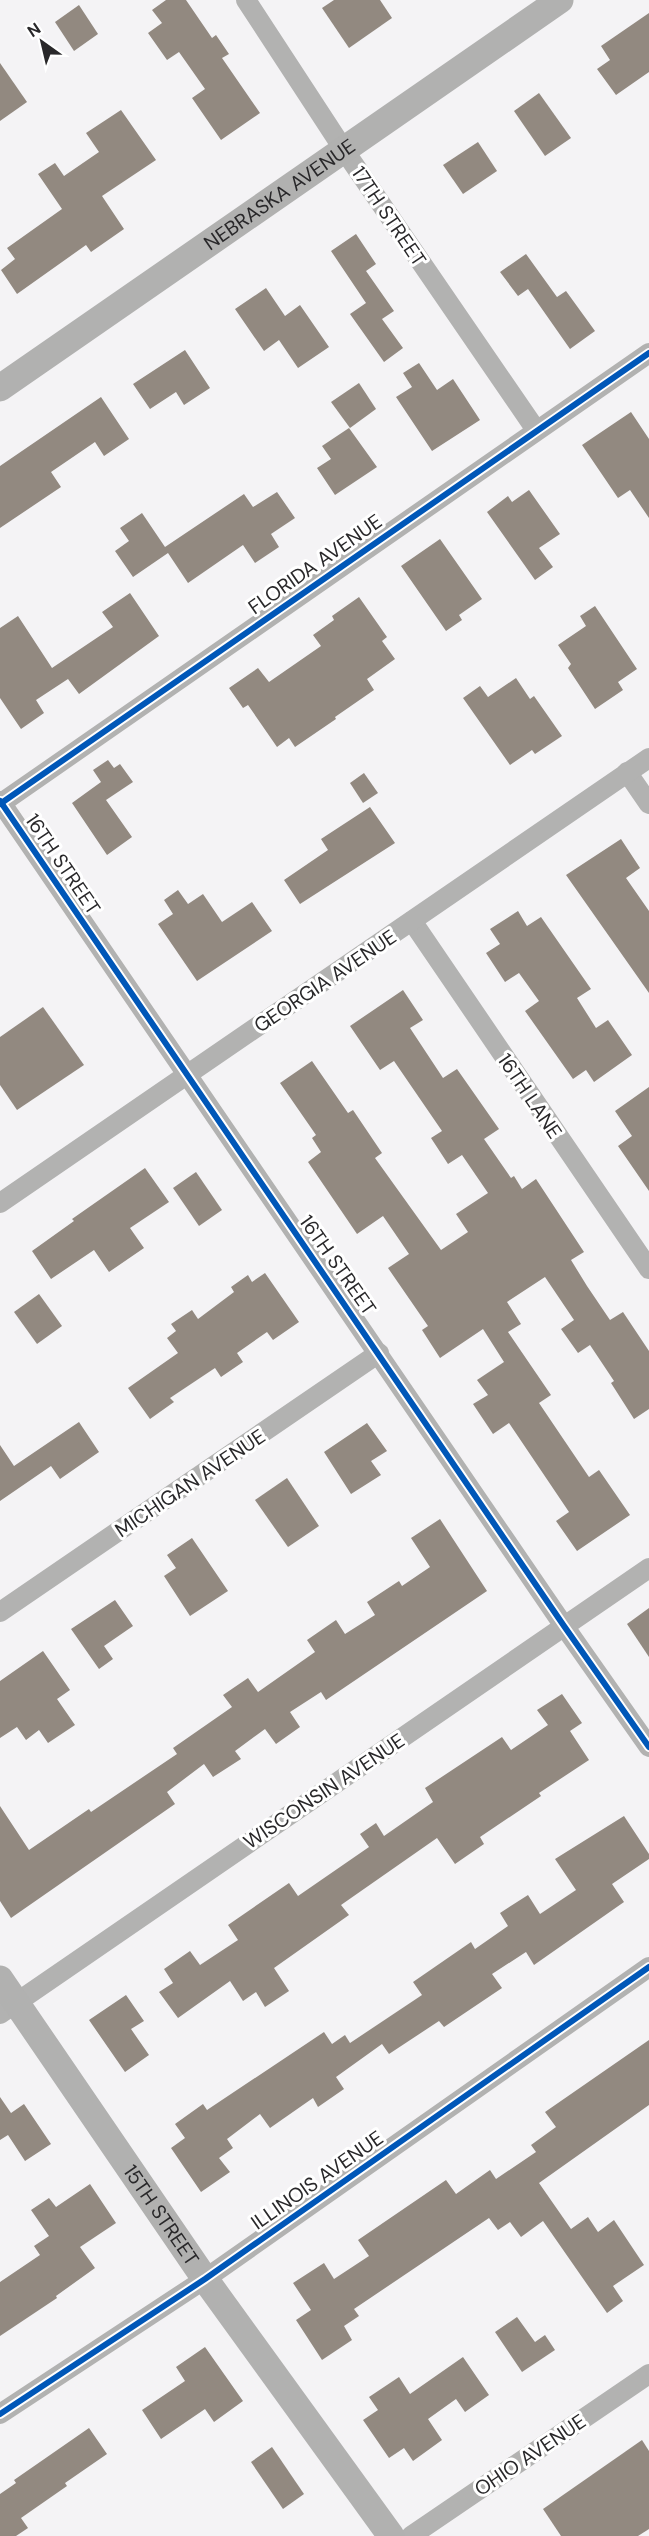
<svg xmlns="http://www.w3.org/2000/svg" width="649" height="2536" font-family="'DM Sans',sans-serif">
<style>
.building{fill:#928980}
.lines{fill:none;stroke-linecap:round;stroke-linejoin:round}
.street{stroke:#b2b2b1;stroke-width:20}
.secondary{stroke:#b1b1b0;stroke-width:27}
.cycleway-casing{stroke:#fff;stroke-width:10}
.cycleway{stroke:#0057b8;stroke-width:6}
.labels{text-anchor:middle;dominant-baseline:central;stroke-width:6;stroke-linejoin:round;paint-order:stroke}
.street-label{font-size:20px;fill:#29282a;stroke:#fff}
</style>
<rect width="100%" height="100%" fill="#f4f3f5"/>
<g class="building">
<polygon points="166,0 186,0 212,38 216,35 229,54 222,58 260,113 221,140 192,98 205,89 179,52 167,60 148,33 162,23 152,10"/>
<polygon points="334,0 380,0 392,18 349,48 322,8"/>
<polygon points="79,5 98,34 74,51 55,22"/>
<polygon points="649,13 649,72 616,95 597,69 610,60 601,46"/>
<polygon points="0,63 27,102 0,121"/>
<polygon points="539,93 571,138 545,156 514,111"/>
<polygon points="121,110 156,160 102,196 124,229 91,252 86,245 17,294 1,270 15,259 7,248 62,209 38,174 55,163 64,176 99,152 86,133"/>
<polygon points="478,142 497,171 463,194 443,165"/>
<polygon points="356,234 376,264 366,271 394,311 382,319 403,348 384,362 350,314 366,303 331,251"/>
<polygon points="526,254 557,297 566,291 595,331 570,349 528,289 518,296 500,272"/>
<polygon points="266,288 285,316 300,305 329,347 298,368 279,340 264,351 235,309"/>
<polygon points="185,350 210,388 184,405 176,392 150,409 133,384"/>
<polygon points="419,363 437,390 453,379 480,420 432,451 396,397 412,387 403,373"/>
<polygon points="359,383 376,409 350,428 331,402"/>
<polygon points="101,397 129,439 104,456 95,442 51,472 61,487 0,528 0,466"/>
<polygon points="631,412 649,439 649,518 630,490 618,498 582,445"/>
<polygon points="349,428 377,467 335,495 317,468 331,459 322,446"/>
<polygon points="529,490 560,534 539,548 553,567 535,580 487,512 508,496 512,502"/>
<polygon points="277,492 295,518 271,534 279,547 255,563 243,545 188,583 168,553 133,577 115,551 129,541 120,528 142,513 165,547 244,494 253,507"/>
<polygon points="440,539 482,599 459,615 462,620 446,631 401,566"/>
<polygon points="130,593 159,636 79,694 68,679 36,700 44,713 21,729 0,698 0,628 18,616 52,668 113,627 102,612"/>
<polygon points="359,597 387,637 382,641 395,659 367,679 374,690 335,717 336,719 295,747 289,738 277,747 248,705 243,708 229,688 258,668 269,682 321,646 313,635 334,620 332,616"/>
<polygon points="595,606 637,669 618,682 623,690 595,709 568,668 571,664 558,645 586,626 580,616"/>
<polygon points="516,678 530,699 534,696 562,736 535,754 532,750 510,765 463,698 480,686 488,697"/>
<polygon points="108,760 114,768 120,764 133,782 106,800 132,837 107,855 72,803 101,782 93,770"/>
<polygon points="364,773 378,793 363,803 350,783"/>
<polygon points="370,807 395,843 300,904 284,880 328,850 321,839"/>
<polygon points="621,839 640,868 626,878 649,911 649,993 566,875"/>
<polygon points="178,890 188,904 203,894 222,922 252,902 272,931 197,981 158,924 173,914 164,900"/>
<polygon points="518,911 527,926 541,917 591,989 577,998 596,1028 608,1020 632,1055 594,1082 586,1070 573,1079 525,1011 539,1001 519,973 505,982 486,953 500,944 490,929"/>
<polygon points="403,990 423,1020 410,1028 443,1078 457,1069 499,1129 484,1139 511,1178 514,1176 522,1189 536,1179 584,1252 571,1260 587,1286 610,1320 623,1312 649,1351 649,1409 634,1419 611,1383 614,1381 590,1345 578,1353 561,1329 574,1320 545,1277 507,1302 521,1324 508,1332 551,1395 539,1403 589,1477 599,1470 630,1515 577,1551 556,1521 569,1512 509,1423 493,1434 473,1404 488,1395 477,1380 504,1362 483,1329 440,1358 422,1330 428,1326 388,1268 409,1254 383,1216 357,1234 308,1162 321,1152 312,1138 316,1135 280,1083 312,1061 348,1113 353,1110 382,1153 375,1158 441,1250 468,1232 456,1214 488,1193 462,1155 448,1164 431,1138 442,1131 394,1061 380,1070 350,1026"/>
<polygon points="43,1007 84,1065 17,1110 0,1085 0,1037"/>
<polygon points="649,1087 649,1191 618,1146 632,1136 615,1111"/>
<polygon points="145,1168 169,1202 130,1228 144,1248 109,1272 94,1250 51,1279 32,1251 74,1221 72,1219"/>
<polygon points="196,1172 222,1210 199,1226 173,1188"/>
<polygon points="265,1273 299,1322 273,1340 267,1332 237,1353 243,1362 221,1377 215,1368 170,1398 174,1402 150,1419 128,1388 178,1353 167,1338 176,1331 171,1324 192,1310 198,1319 234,1292 231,1287 248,1275 252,1282"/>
<polygon points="39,1294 62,1326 37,1344 14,1312"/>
<polygon points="79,1422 99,1452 60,1479 51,1466 0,1501 0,1445 14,1466"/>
<polygon points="367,1423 387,1451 371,1461 381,1475 351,1494 324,1452"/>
<polygon points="287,1478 319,1526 288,1547 255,1500"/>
<polygon points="440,1519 487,1591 326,1700 321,1692 290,1712 300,1727 276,1744 265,1729 235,1751 241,1759 213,1777 204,1764 167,1792 175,1804 11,1918 0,1901 0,1806 29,1850 89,1809 91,1812 177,1754 173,1748 232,1707 223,1695 248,1678 258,1692 315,1652 307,1640 336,1620 345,1634 375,1615 367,1602 399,1581 402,1586 430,1567 411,1538"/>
<polygon points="192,1538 228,1591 190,1616 164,1576 176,1568 167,1555"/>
<polygon points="115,1600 133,1626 104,1646 113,1659 99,1669 71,1629"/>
<polygon points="649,1608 649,1657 627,1624"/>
<polygon points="43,1651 70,1690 57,1699 75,1725 48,1743 39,1730 26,1740 17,1727 0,1738 0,1681"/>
<polygon points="562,1694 582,1723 570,1731 589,1760 539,1793 541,1796 480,1837 484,1844 455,1864 437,1838 341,1905 349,1915 274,1968 289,1991 265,2007 256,1992 243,2001 230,1981 178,2018 159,1992 173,1983 164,1969 190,1951 200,1965 238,1940 228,1925 289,1883 298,1896 369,1847 360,1834 376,1823 384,1836 433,1802 425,1788 502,1737 511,1750 548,1725 537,1710"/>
<polygon points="624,1816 649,1854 649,1859 612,1884 624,1902 534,1965 526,1952 492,1974 502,1988 444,2027 439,2021 389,2054 382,2044 336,2077 344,2089 318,2107 313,2098 270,2128 260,2114 227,2139 233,2148 219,2158 230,2172 201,2192 171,2148 185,2138 175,2124 203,2104 207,2110 324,2032 332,2044 345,2035 350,2043 422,1995 413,1982 471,1942 475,1949 508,1926 500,1913 528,1895 540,1914 576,1890 555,1859"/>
<polygon points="126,1995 144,2021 131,2029 149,2055 125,2072 89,2020"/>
<polygon points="649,2040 649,2105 539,2183 571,2229 588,2217 598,2232 614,2220 644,2265 613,2286 623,2301 607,2313 543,2221 521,2237 510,2222 498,2230 489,2218 354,2309 359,2316 344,2326 352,2340 322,2360 296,2320 311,2310 293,2283 324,2263 334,2279 369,2256 358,2240 446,2180 456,2194 490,2170 496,2179 536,2152 531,2145 556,2127 545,2112"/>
<polygon points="0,2097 11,2113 24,2104 51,2144 25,2161 8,2135 0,2140"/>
<polygon points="90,2184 116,2223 80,2247 95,2268 56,2296 57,2298 0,2336 0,2282 40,2255 34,2246 49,2236 31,2210 49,2198 56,2207"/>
<polygon points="517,2317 535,2342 545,2335 555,2350 522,2372 495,2332"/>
<polygon points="205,2347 243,2401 214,2422 205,2409 161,2439 142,2410 185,2381 176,2367"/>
<polygon points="463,2357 489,2395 465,2412 456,2399 428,2419 442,2440 413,2461 404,2448 389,2458 363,2420 378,2410 369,2397 399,2377 410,2394"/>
<polygon points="89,2428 107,2454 65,2483 67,2486 21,2518 28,2528 16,2536 0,2536 0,2494 16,2483 14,2480"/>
<polygon points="642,2440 649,2451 649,2529 638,2536 561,2536 543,2509"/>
<polygon points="272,2447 304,2494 283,2509 251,2462"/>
</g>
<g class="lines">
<g class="street">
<polyline points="246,0 344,150 536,430"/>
<polyline points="627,772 649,804"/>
<polyline points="0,801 564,1626 649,1747"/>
<polyline points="0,804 649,353"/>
<polyline points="412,921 649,1269"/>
<polyline points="0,1203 649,758"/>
<polyline points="0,1612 379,1353"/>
<polyline points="0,2014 649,1568"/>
<polyline points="0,2414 205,2279 649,1967"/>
<polyline points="411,2536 649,2374"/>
</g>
<g class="secondary">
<path id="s1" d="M0,388l560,-388"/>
<path id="s2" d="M0,1979l205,300 186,257"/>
</g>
<g class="cycleway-casing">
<g id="cycleway">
<polyline points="0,801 564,1626 649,1747"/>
<polyline points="0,804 649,353"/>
<polyline points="0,2414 205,2279 649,1967"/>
</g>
</g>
<use href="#cycleway" class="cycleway"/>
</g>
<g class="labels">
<g class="street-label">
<text stroke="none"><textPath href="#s1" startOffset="340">NEBRASKA AVENUE</textPath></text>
<text transform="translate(389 216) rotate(56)">17TH STREET</text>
<text transform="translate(315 564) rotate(-35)">FLORIDA AVENUE</text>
<text transform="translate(63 864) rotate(56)">16TH STREET</text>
<text transform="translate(325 981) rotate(-34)">GEORGIA AVENUE</text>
<text transform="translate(530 1096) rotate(56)">16TH LANE</text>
<text transform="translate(338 1265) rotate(55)">16TH STREET</text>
<text transform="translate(190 1483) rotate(-34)">MICHIGAN AVENUE</text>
<text transform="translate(324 1791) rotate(-34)">WISCONSIN AVENUE</text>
<text transform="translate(317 2180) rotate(-35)">ILLINOIS AVENUE</text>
<text stroke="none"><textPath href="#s2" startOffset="286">15TH STREET</textPath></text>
<text transform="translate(530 2455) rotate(-34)">OHIO AVENUE</text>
</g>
</g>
<g transform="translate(42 42) rotate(326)" stroke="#ffffff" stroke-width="4.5" paint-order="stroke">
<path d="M0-4.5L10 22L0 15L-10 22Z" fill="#29282a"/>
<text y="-9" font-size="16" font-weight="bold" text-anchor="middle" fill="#29282a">N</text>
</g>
</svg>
